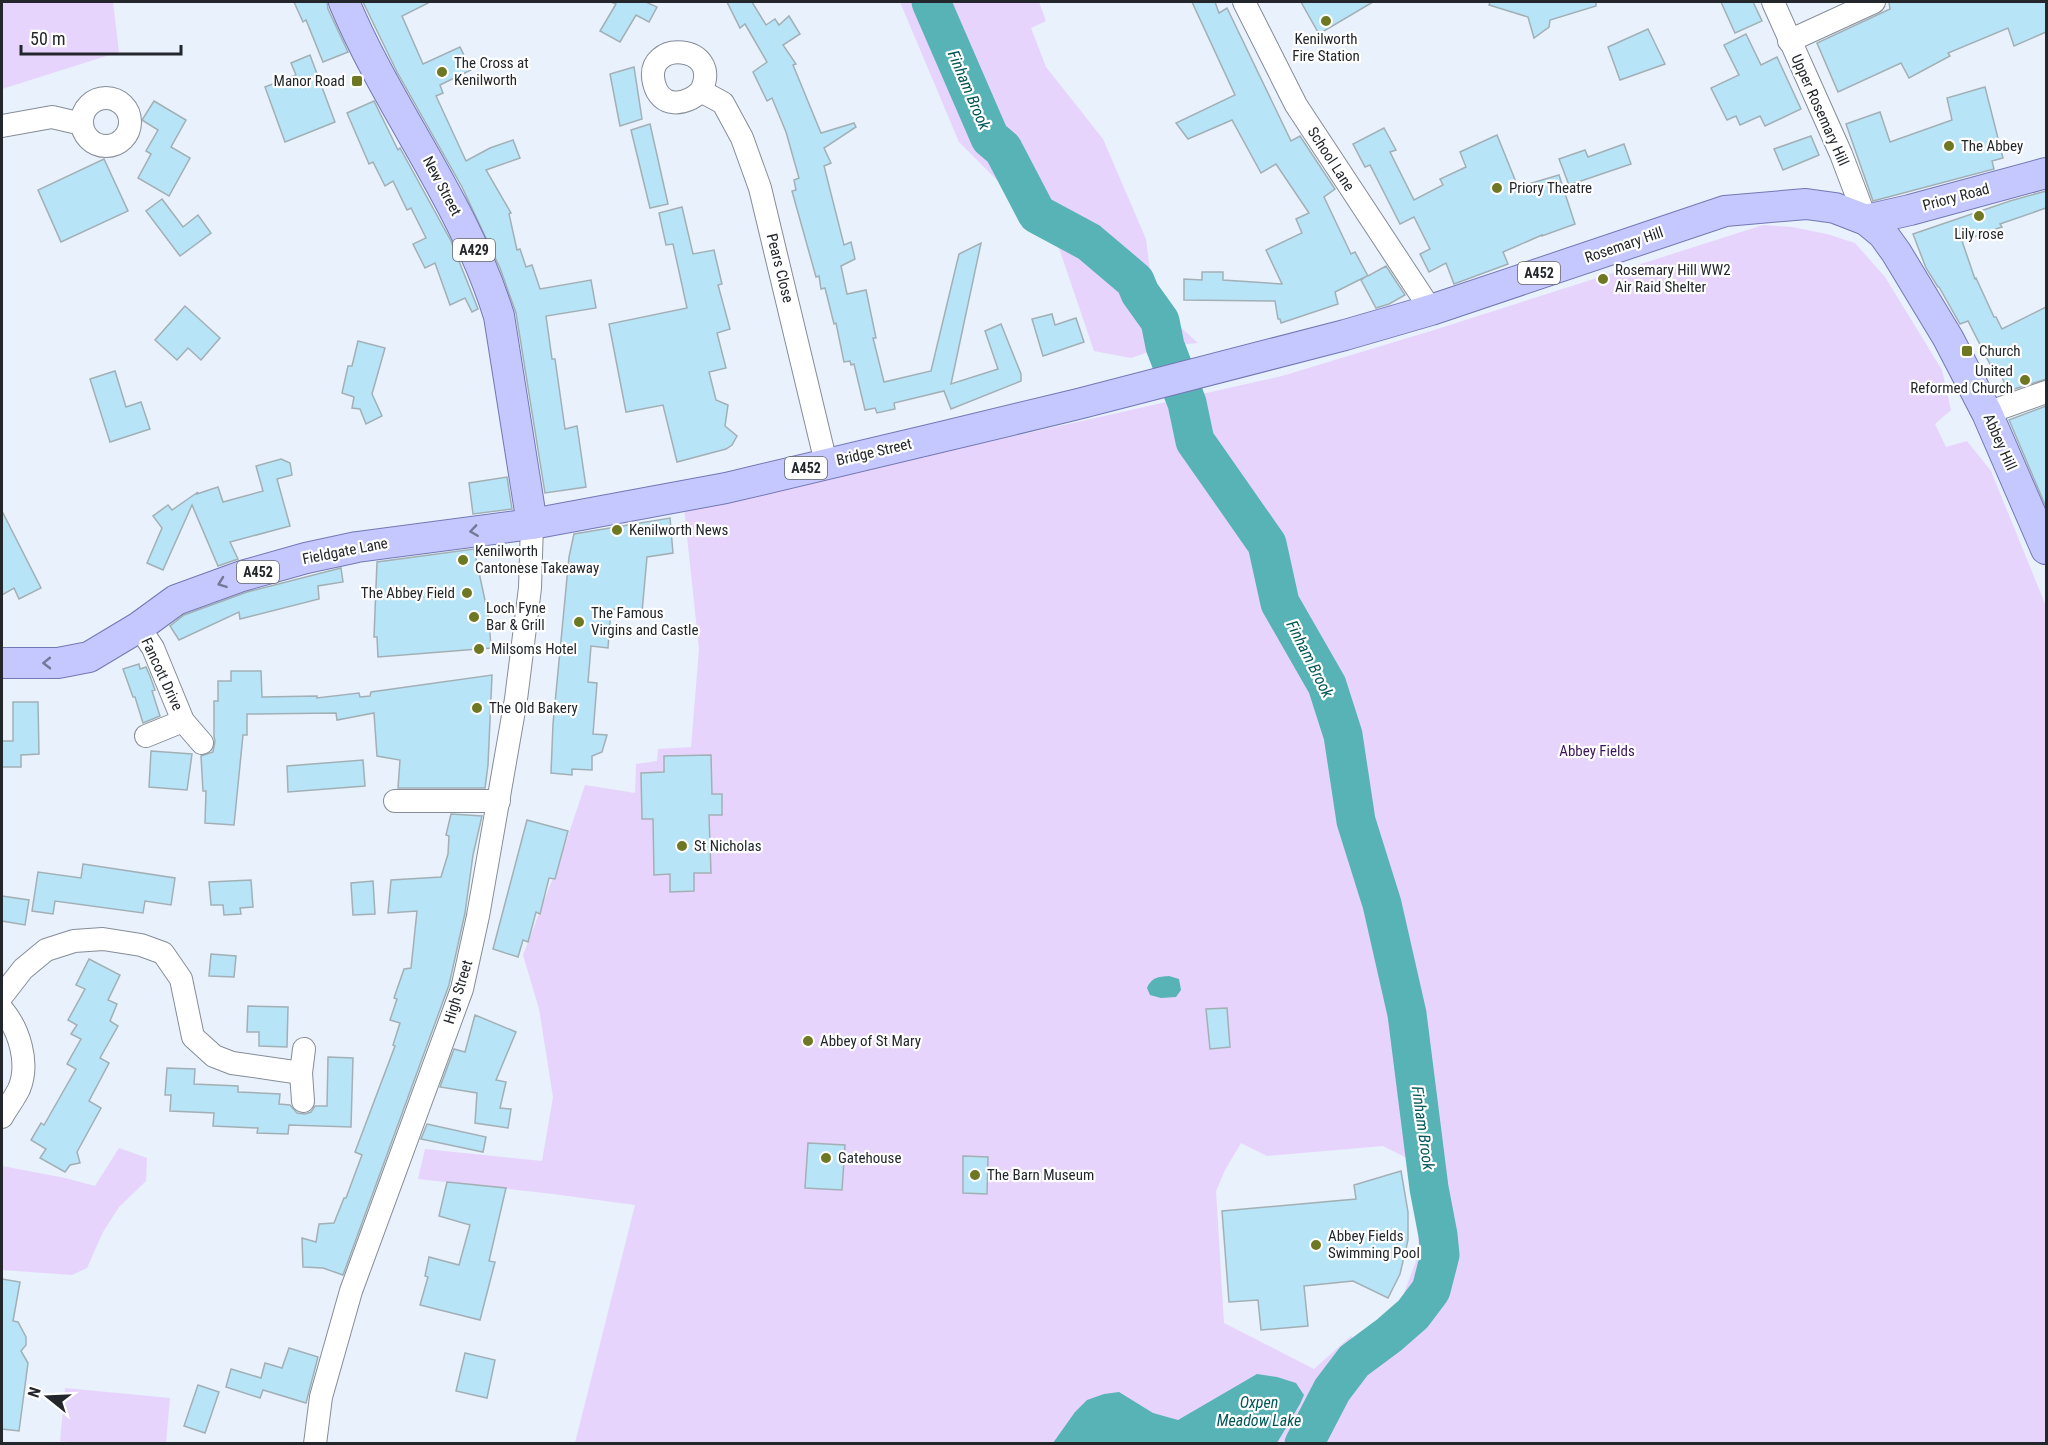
<svg xmlns="http://www.w3.org/2000/svg" width="2048" height="1445" font-family="'Roboto Condensed',sans-serif">
<style>
.green{fill:#e7d4fc;fill-rule:evenodd}
.water{fill:#57b3b5}
.lines{fill:none;stroke-linecap:round;stroke-linejoin:round}
.river{stroke:#57b3b5;stroke-width:39}
.building{fill:#b8e4f7;stroke:#a2b0b6;stroke-width:1.5}
.minor-casing{stroke:#858d97;stroke-width:24}
.major-casing{stroke:#7278b4;stroke-width:32}
.minor{stroke:#fff;stroke-width:22}
.major{stroke:#c4c8fe;stroke-width:30}
.oneway{stroke:#747894}
.poi-dot{fill:#6e7721;stroke:#fff;stroke-width:2}
.labels{text-anchor:middle;dominant-baseline:central;stroke-width:4.5;stroke-linejoin:round;paint-order:stroke}
.shield{fill:#fff;stroke:#65686b;stroke-width:1.5}
.shield-label{font-size:14px;font-weight:bold;fill:#23272b}
.poi-label{font-size:15px;fill:#23272b;stroke:#fff;text-anchor:start}
.street-label{font-size:15px;fill:#23272b;stroke:#fff}
.park-label{font-size:15px;fill:#3d155a;stroke:#fff}
.water-label{font-size:16px;font-style:italic;fill:#005557;stroke:#fff}
</style>
<rect width="100%" height="100%" fill="#e8f1fc"/>
<g class="green">
<polygon points="2,2 113,2 119,52 2,89"/>
<polygon points="900,2 1039,2 1046,21 1031,28 1046,67 1103,139 1146,239 1151,279 1167,315 1198,343 1165,346 1131,358 1094,351 1059,248 1037,226 1000,183 959,142"/>
<path d="M1763,225l29,2 35,7 28,9 30,34 57,93 9,40 -16,14 11,23 21,-6 24,30 55,135v837h-1471l60,-238 -82,-11 -135,-15 7,-30 117,12 11,-64 -14,-88 -16,-54 38,-98 24,-72 50,8 1,-29 21,-3 1,-12 33,-2 8,-98 -15,-141 45,-8 553,-124 152,-46zM1241,1143l26,13 116,-10 24,12 12,54 -1,44 -19,50 -43,36 -5,-6 -37,33 -90,-46 -8,-132 9,-21z"/>
<polygon points="119,1148 147,1158 146,1181 119,1207 103,1232 87,1268 72,1275 2,1270 2,1166 65,1178 95,1186"/>
<polygon points="65,1388 170,1398 166,1443 83,1444 60,1441"/>
</g>
<g class="water">
<path d="M1169,976l10,3 2,11 -5,7 -15,1 -11,-3 -3,-7c5,-11 11,-11 22,-12z"/>
<polygon points="1257,1374 1277,1377 1296,1383 1304,1395 1300,1404 1277,1443 1053,1443 1075,1412 1087,1400 1104,1394 1119,1392 1153,1413 1178,1420"/>
</g>
<g class="lines">
<polyline class="river" points="931,2 990,138 1003,149 1037,214 1089,242 1135,281 1140,293 1160,321 1165,346 1187,403 1195,441 1267,544 1280,603 1327,685 1343,735 1356,821 1382,904 1407,1014 1429,1188 1438,1235 1440,1255 1431,1290 1413,1314 1389,1335 1354,1361 1332,1390 1304,1444"/>
</g>
<g class="building">
<polygon points="294,2 327,2 328,9 348,52 323,62 306,20 303,22"/>
<polygon points="363,2 430,2 402,16 423,64 460,47 471,70 440,85 443,93 436,96 466,161 490,148 513,140 520,158 486,170 511,213 509,214 517,250 520,249 526,267 532,265 540,289 591,280 596,308 546,316 552,359 555,359 565,429 577,426 586,487 545,493 516,313 500,268 462,187 397,72"/>
<polygon points="611,2 646,2 657,7 649,22 636,15 620,42 600,31 616,4"/>
<polygon points="727,2 752,2 766,25 775,19 779,25 789,16 800,34 783,45 796,64 793,65 821,133 854,123 856,127 824,148 831,163 824,166 844,245 851,242 855,259 841,266 847,294 866,290 876,338 873,338 884,382 931,371 959,254 981,243 951,384 998,369 985,331 1001,324 1021,374 1021,381 951,409 944,391 894,403 895,409 877,413 875,408 865,410 854,364 851,365 850,361 844,362 836,323 834,324 825,288 821,289 819,276 816,277 792,191 796,190 794,180 799,178 786,132 772,98 767,101 753,72 767,62 745,24 740,28"/>
<polygon points="1192,2 1215,2 1219,13 1227,8 1291,141 1300,136 1335,189 1324,197 1351,254 1355,252 1368,276 1386,266 1405,295 1389,304 1376,308 1361,280 1367,276 1335,292 1338,304 1281,323 1280,319 1278,319 1275,301 1184,300 1184,279 1202,280 1202,272 1223,272 1223,280 1282,284 1266,250 1302,233 1296,219 1309,213 1276,164 1261,173 1232,120 1188,139 1176,123 1235,95"/>
<polygon points="1301,2 1373,2 1319,34"/>
<polygon points="1490,2 1596,2 1596,6 1550,20 1549,27 1534,38 1528,17 1489,5"/>
<polygon points="1721,2 1753,2 1762,21 1735,33"/>
<polygon points="1889,2 2046,2 2046,32 2014,46 2008,28 1948,53 1950,56 1909,78 1901,63 1838,92 1817,43 1890,9"/>
<polygon points="1648,29 1665,64 1620,80 1608,47"/>
<polygon points="1746,34 1761,65 1777,57 1801,109 1765,126 1760,116 1740,125 1736,116 1727,120 1711,88 1739,75 1724,45"/>
<polygon points="310,55 335,122 285,142 265,87 296,75 291,63"/>
<polygon points="634,67 642,119 620,126 610,74"/>
<polygon points="1985,87 2003,158 1992,161 1994,169 1873,201 1846,124 1880,112 1890,142 1952,120 1947,98"/>
<polygon points="154,101 186,120 171,147 190,158 169,196 138,178 151,154 146,151 158,130 142,120"/>
<polygon points="374,101 398,150 400,148 451,241 478,309 472,312 465,298 450,305 435,263 425,268 413,244 426,238 411,208 407,210 393,181 385,186 373,162 369,164 347,113"/>
<polygon points="650,124 668,204 650,208 631,130"/>
<polygon points="1384,128 1396,150 1390,152 1414,200 1443,185 1440,179 1466,167 1460,152 1497,135 1518,187 1559,175 1575,224 1542,236 1542,235 1503,252 1508,264 1454,284 1446,263 1429,272 1420,254 1430,249 1414,217 1400,224 1370,165 1365,167 1353,144"/>
<polygon points="1811,136 1819,155 1783,170 1774,149"/>
<polygon points="1624,144 1631,164 1569,185 1559,159 1585,150 1588,157"/>
<polygon points="104,159 128,211 61,242 38,190"/>
<polygon points="2046,191 2046,208 2000,224 2002,227 1962,241 1975,279 1976,278 1994,317 1996,317 2002,329 2046,307 2046,379 2008,391 1999,370 1994,372 1968,321 1960,324 1939,287 1938,287 1926,268 1913,234 2010,201"/>
<polygon points="162,199 183,227 198,215 211,233 180,256 146,211"/>
<polygon points="682,207 693,254 714,250 716,259 722,284 718,285 730,329 717,333 726,368 709,372 716,400 728,405 725,426 737,436 732,445 726,449 677,462 663,405 626,412 609,324 687,308 673,244 666,245 659,213"/>
<polygon points="185,306 220,338 201,360 188,348 177,360 155,340"/>
<polygon points="1052,314 1055,325 1076,318 1084,342 1043,356 1032,319"/>
<polygon points="358,341 385,348 372,394 382,416 366,424 360,409 352,408 354,397 342,393 348,366 352,366"/>
<polygon points="115,371 126,407 141,402 150,429 110,442 90,379"/>
<polygon points="2046,406 2046,507 2009,420"/>
<polygon points="281,459 290,463 292,475 277,479 290,526 230,542 238,559 218,566 192,505 163,570 147,563 162,528 153,516 168,505 172,510 198,492 197,494 218,487 223,502 263,491 256,466"/>
<polygon points="507,477 512,509 473,514 469,483"/>
<polygon points="2,511 41,588 19,599 14,588 2,595"/>
<polygon points="670,518 673,553 647,557 642,612 611,609 608,648 591,646 588,682 597,683 593,734 607,735 602,752 592,756 592,770 572,769 572,775 551,773 553,724 569,557 574,534"/>
<polygon points="474,549 489,619 491,648 378,657 377,637 374,637 377,562"/>
<polygon points="341,568 343,582 318,586 319,599 240,619 239,612 179,640 170,626 184,615 247,592"/>
<polygon points="139,664 140,669 146,667 150,676 155,690 152,691 160,716 143,723 135,697 133,697 123,669"/>
<polygon points="231,671 261,671 262,697 317,696 317,698 359,693 360,697 370,696 371,692 492,675 488,765 485,788 398,788 400,760 377,756 374,713 337,720 336,713 247,714 247,735 243,735 234,825 205,823 206,791 203,791 201,756 213,752 215,741 214,737 214,701 218,701 218,681 231,681"/>
<polygon points="13,702 38,702 39,754 21,755 21,767 2,767 2,741 13,741"/>
<polygon points="151,751 192,754 187,790 149,787"/>
<polygon points="711,755 712,794 722,794 722,815 709,815 711,873 694,873 694,891 670,892 670,874 654,875 653,819 642,819 641,773 664,772 664,756"/>
<polygon points="363,760 365,786 288,792 287,766"/>
<polygon points="451,814 482,816 473,855 465,913 449,985 343,1275 323,1268 303,1267 302,1238 316,1242 319,1224 334,1223 344,1198 346,1198 362,1155 355,1152 395,1046 393,1045 400,1023 390,1020 397,999 394,998 404,969 411,968 417,911 388,913 391,880 441,877 448,854 449,836 446,835"/>
<polygon points="527,820 568,831 555,879 549,878 540,914 536,912 528,942 523,940 518,957 493,949"/>
<polygon points="83,864 175,878 171,905 145,901 143,913 55,901 53,914 32,911 38,872 81,878"/>
<polygon points="251,880 253,907 240,908 241,914 224,915 223,905 211,905 209,882"/>
<polygon points="373,881 375,914 353,915 351,883"/>
<polygon points="2,896 29,900 25,925 2,921"/>
<polygon points="211,954 236,956 234,977 209,976"/>
<polygon points="89,959 120,975 108,1000 117,1004 110,1021 118,1026 100,1058 109,1063 89,1101 101,1108 77,1152 80,1163 70,1165 65,1172 40,1158 46,1149 31,1140 41,1123 44,1125 76,1069 67,1064 81,1039 71,1034 77,1025 68,1020 85,989 76,985"/>
<polygon points="248,1006 288,1007 287,1047 259,1046 259,1032 247,1032"/>
<polygon points="1227,1008 1230,1047 1210,1049 1206,1009"/>
<polygon points="475,1015 516,1032 496,1080 506,1082 500,1108 511,1109 508,1128 475,1123 477,1093 440,1087 454,1049 465,1052"/>
<polygon points="328,1057 353,1058 351,1127 289,1125 288,1134 257,1133 258,1128 213,1126 214,1113 170,1111 171,1095 165,1095 167,1068 195,1069 194,1084 238,1086 238,1092 280,1094 279,1104 290,1105 297,1113 305,1114 311,1112 315,1106 327,1106"/>
<polygon points="427,1124 486,1137 483,1152 421,1139"/>
<polygon points="808,1143 845,1145 842,1190 805,1188"/>
<polygon points="963,1156 988,1157 987,1194 963,1193"/>
<polygon points="1401,1171 1408,1212 1408,1240 1400,1274 1388,1298 1353,1281 1304,1286 1308,1326 1261,1330 1258,1300 1229,1302 1222,1211 1356,1199 1354,1185"/>
<polygon points="447,1182 506,1188 489,1261 495,1262 480,1320 420,1305 428,1277 425,1276 429,1257 459,1265 470,1225 439,1216"/>
<polygon points="2,1279 20,1282 13,1321 18,1322 26,1337 26,1345 21,1351 28,1363 19,1431 2,1429"/>
<polygon points="289,1348 318,1357 306,1403 263,1390 260,1398 226,1387 231,1369 261,1378 265,1363 282,1368"/>
<polygon points="465,1353 495,1360 487,1398 456,1391"/>
<polygon points="198,1385 219,1392 205,1433 184,1426"/>
</g>
<g class="lines">
<g class="minor-casing">
<g id="minor">
<polyline points="1244,2 1296,105 1431,310"/>
<polyline points="1773,2 1841,154 1866,220"/>
<polyline points="1789,41 1874,2"/>
<path d="M701,91c23,-47 -58,-53 -47,-8 6,26 32,23 47,8l22,12 19,35 18,50 66,275"/>
<circle cx="106" cy="122" r="24"/>
<polyline points="2,126 52,117 82,124"/>
<polyline points="1987,413 2046,392"/>
<polyline points="139,627 153,648 183,721 202,743"/>
<polyline points="146,736 183,721"/>
<polyline points="395,801 499,801"/>
<polyline points="2,996 23,969 46,950 74,941 103,939 141,945 163,953 181,979 193,1037 214,1056 232,1063 301,1073"/>
<path d="M2,1009c17,20 28,54 17,80 -5,10 -12,19 -17,28"/>
<polyline points="303,1101 301,1073 304,1049"/>
<polyline points="315,1444 321,1397 351,1291 462,989 478,916 516,699 530,588 532,524"/>
</g>
</g>
<g class="major-casing">
<g id="major">
<path d="M344,2c45,108 120,200 155,314l33,208"/>
<polyline points="1866,220 1910,210 2046,173"/>
<polyline points="2,663 58,663 89,657 139,627 176,600 242,576 306,558 357,547 532,524 726,488 941,437 1078,404 1345,335 1431,310 1725,211 1806,204 1835,208 1866,220 1883,234 1896,252 1948,338 1987,413 2046,549"/>
</g>
</g>
<use href="#minor" class="minor"/>
<use href="#major" class="major"/>
</g>
<defs><path id="oneway-chevron" d="M-2-3.5L2.5 0L-2 3.5" fill="none" stroke-width="1.6" stroke-linecap="round" stroke-linejoin="round" transform="scale(1.5)"/></defs>
<g class="oneway">
<use href="#oneway-chevron" transform="translate(474 531) rotate(172)"/>
<use href="#oneway-chevron" transform="translate(222 583) rotate(160)"/>
<use href="#oneway-chevron" transform="translate(47 663) rotate(179)"/>
</g>
<g class="poi-dot">
<circle cx="1326" cy="21" r="6"/>
<circle cx="442" cy="72" r="6"/>
<rect x="351" y="75" width="12" height="12" rx="3"/>
<circle cx="1949" cy="146" r="6"/>
<circle cx="1497" cy="188" r="6"/>
<circle cx="1979" cy="216" r="6"/>
<circle cx="1603" cy="279" r="6"/>
<rect x="1961" y="345" width="12" height="12" rx="3"/>
<circle cx="2025" cy="380" r="6"/>
<circle cx="617" cy="530" r="6"/>
<circle cx="463" cy="560" r="6"/>
<circle cx="467" cy="593" r="6"/>
<circle cx="474" cy="617" r="6"/>
<circle cx="579" cy="622" r="6"/>
<circle cx="479" cy="649" r="6"/>
<circle cx="477" cy="708" r="6"/>
<circle cx="682" cy="846" r="6"/>
<circle cx="808" cy="1041" r="6"/>
<circle cx="826" cy="1158" r="6"/>
<circle cx="975" cy="1175" r="6"/>
<circle cx="1316" cy="1245" r="6"/>
</g>
<g class="labels">
<g class="shield">
<rect x="453" y="239" width="42" height="22" rx="4.5"/>
<rect x="1518" y="262" width="42" height="22" rx="4.5"/>
<rect x="785" y="457" width="42" height="22" rx="4.5"/>
<rect x="237" y="561" width="42" height="22" rx="4.5"/>
</g>
<g class="shield-label">
<text x="474" y="250">A429</text>
<text x="1539" y="273">A452</text>
<text x="806" y="468">A452</text>
<text x="258" y="572">A452</text>
</g>
<g class="poi-label">
<text x="1326" y="39" text-anchor="middle">Kenilworth<tspan x="1326" dy="17">Fire Station</tspan></text>
<text x="454" y="63">The Cross at<tspan x="454" dy="17">Kenilworth</tspan></text>
<text x="345" y="81" text-anchor="end">Manor Road</text>
<text x="1961" y="146">The Abbey</text>
<text x="1509" y="188">Priory Theatre</text>
<text x="1979" y="234" text-anchor="middle">Lily rose</text>
<text x="1615" y="270">Rosemary Hill WW2<tspan x="1615" dy="17">Air Raid Shelter</tspan></text>
<text x="1979" y="351">Church</text>
<text x="2013" y="371" text-anchor="end">United<tspan x="2013" dy="17">Reformed Church</tspan></text>
<text x="629" y="530">Kenilworth News</text>
<text x="475" y="551">Kenilworth<tspan x="475" dy="17">Cantonese Takeaway</tspan></text>
<text x="455" y="593" text-anchor="end">The Abbey Field</text>
<text x="486" y="608">Loch Fyne<tspan x="486" dy="17">Bar &amp; Grill</tspan></text>
<text x="591" y="613">The Famous<tspan x="591" dy="17">Virgins and Castle</tspan></text>
<text x="491" y="649">Milsoms Hotel</text>
<text x="489" y="708">The Old Bakery</text>
<text x="694" y="846">St Nicholas</text>
<text x="820" y="1041">Abbey of St Mary</text>
<text x="838" y="1158">Gatehouse</text>
<text x="987" y="1175">The Barn Museum</text>
<text x="1328" y="1236">Abbey Fields<tspan x="1328" dy="17">Swimming Pool</tspan></text>
</g>
<g class="street-label">
<text transform="translate(1820 110) rotate(66)">Upper Rosemary Hill</text>
<text transform="translate(1331 159) rotate(57)">School Lane</text>
<text transform="translate(442 186) rotate(62)">New Street</text>
<text transform="translate(1956 197) rotate(-15)">Priory Road</text>
<text transform="translate(1624 245) rotate(-19)">Rosemary Hill</text>
<text transform="translate(780 268) rotate(76)">Pears Close</text>
<text transform="translate(2000 442) rotate(66)">Abbey Hill</text>
<text transform="translate(874 452) rotate(-13)">Bridge Street</text>
<text transform="translate(345 551) rotate(-11)">Fieldgate Lane</text>
<text transform="translate(162 674) rotate(65)">Fancott Drive</text>
<text transform="translate(458 992) rotate(-73)">High Street</text>
</g>
<g class="park-label">
<text x="1597" y="751">Abbey Fields</text>
</g>
<g class="water-label">
<text transform="translate(969 90) rotate(67)">Finham Brook</text>
<text transform="translate(1310 659) rotate(63)">Finham Brook</text>
<text transform="translate(1423 1128) rotate(82)">Finham Brook</text>
<text x="1259" y="1402">Oxpen<tspan x="1259" dy="18">Meadow Lake</tspan></text>
</g>
</g>
<rect width="2048" height="1445" fill="none" stroke="#23272b" stroke-width="6"/>
<g transform="translate(48 1397) rotate(288)" stroke="#ffffff" stroke-width="4.5" paint-order="stroke">
<path d="M0-4.5L10 22L0 15L-10 22Z" fill="#23272b"/>
<text y="-9" font-size="16" font-weight="bold" text-anchor="middle" fill="#23272b">N</text>
</g>
<path d="M21 45v9h160v-9" fill="none" stroke="#23272b" stroke-width="3"/>
<text x="30" y="45" font-size="18" fill="#23272b" stroke="#ffffff" stroke-width="4.5" paint-order="stroke">50 m</text>
</svg>
